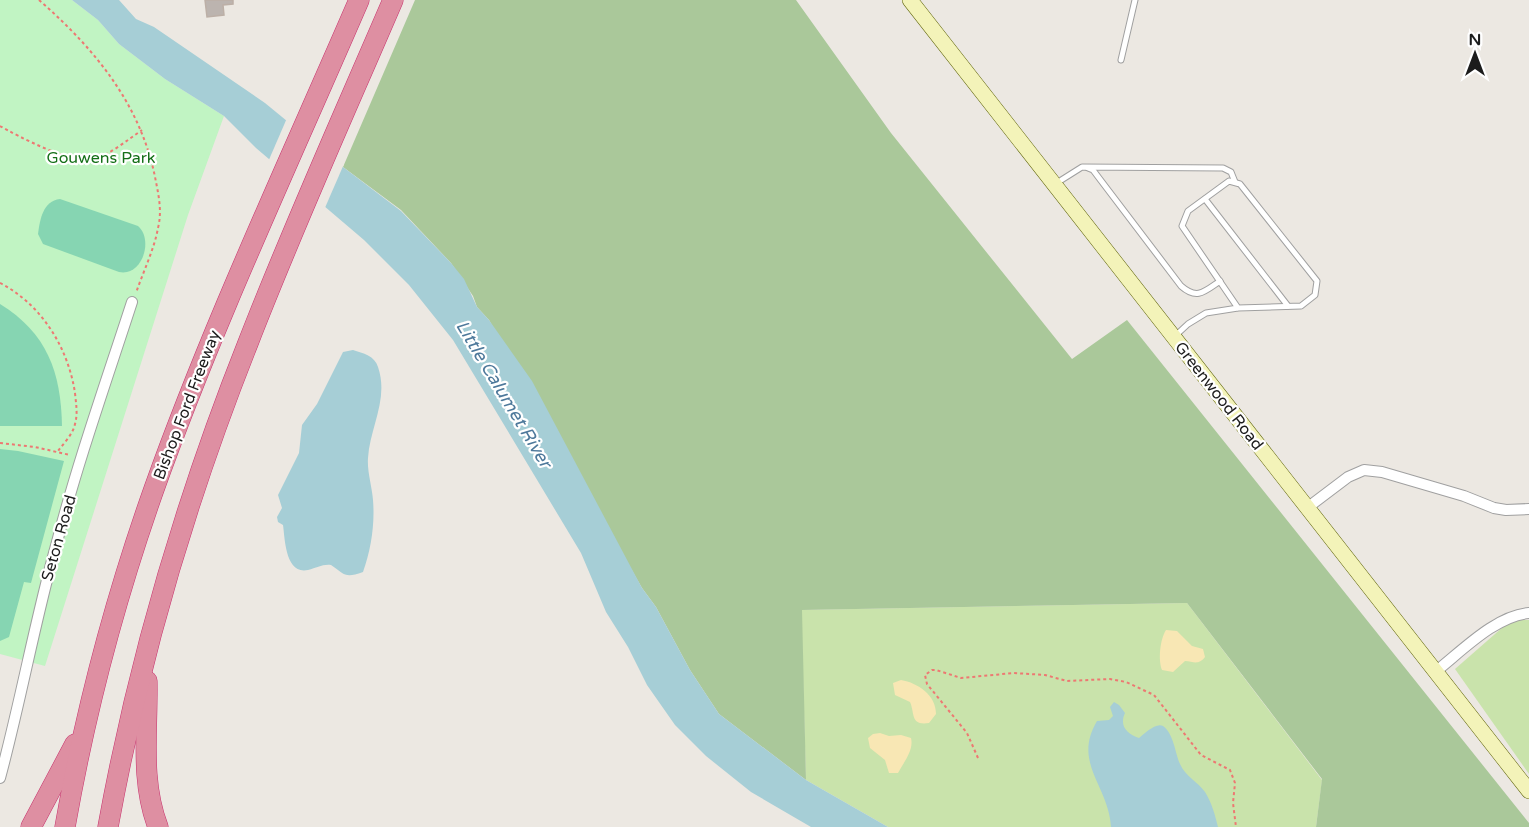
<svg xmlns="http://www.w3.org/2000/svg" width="1529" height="827" font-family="'Varela Round',sans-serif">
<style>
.grass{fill:#c9e3ab}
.forest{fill:#aac89a}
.sand{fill:#f8e7b4}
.park{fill:#c1f4c3}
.pitch{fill:#86d5b2}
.water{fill:#a6ced6}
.pier{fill:#ece8e2}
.building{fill:#bcb4af;stroke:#bcafa6;stroke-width:1.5}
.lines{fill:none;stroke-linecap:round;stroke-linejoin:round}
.lane-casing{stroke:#a0a0a0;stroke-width:7}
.street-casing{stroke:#a0a0a0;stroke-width:12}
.secondary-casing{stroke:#62670e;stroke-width:16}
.highway-casing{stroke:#c7326d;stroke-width:21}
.path{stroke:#ed7872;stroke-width:2;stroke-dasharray:3 3;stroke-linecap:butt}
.lane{stroke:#fff;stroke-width:5}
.street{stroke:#fff;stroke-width:10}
.secondary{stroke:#f3f3b9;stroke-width:15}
.highway{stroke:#de8fa2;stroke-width:20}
.labels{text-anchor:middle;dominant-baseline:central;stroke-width:4.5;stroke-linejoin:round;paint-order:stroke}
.park-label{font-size:16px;fill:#146f17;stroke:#fff}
.street-label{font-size:16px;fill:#1c1c1c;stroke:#fff}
.water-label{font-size:18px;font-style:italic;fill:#4e799b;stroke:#fff}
</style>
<rect width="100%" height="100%" fill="#ece8e2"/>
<g class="grass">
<polygon points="1187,603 1322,780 1316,827 888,827 806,780 801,610"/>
<polygon points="1511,620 1529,620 1529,774 1455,669"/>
</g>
<polygon class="forest" points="415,0 796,0 891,133 1072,359 1127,320 1529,823 1529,827 1316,827 1322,779 1187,603 802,610 806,780 719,714 690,670 656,607 642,588 489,320 477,307 473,296 451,263 401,210 343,167"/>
<g class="sand">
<path d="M1166,630l11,1 15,15 11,3 2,8c-7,9 -12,4 -20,4l-12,11 -11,-2c-4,-10 -2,-31 4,-40z"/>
<path d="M901,680c17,3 35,15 35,34l-7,9c-19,3 -14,-10 -19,-21l-15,-7 -2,-12z"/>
<path d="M880,733l9,3 12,-1 10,3c3,12 -7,24 -13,35h-9l-4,-13 -15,-12 -2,-10 5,-4z"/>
</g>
<polygon class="park" points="0,0 72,0 98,20 119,44 165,79 224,116 188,215 45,666 0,654"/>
<g class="pitch">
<path d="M60,199l78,27c16,14 4,51 -19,46l-76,-28 -5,-10c2,-15 5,-33 22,-35z"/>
<path d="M0,304c47,29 61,68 62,122h-62z"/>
<polygon points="0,449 18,451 64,461 31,583 24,582 9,637 0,641"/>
</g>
<g class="water">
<polygon points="72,0 119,0 136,19 154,27 265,103 343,167 401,211 451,263 464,279 477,307 489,320 532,381 642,588 656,607 690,670 719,714 806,780 888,827 811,827 751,792 706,756 675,725 647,685 628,647 606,612 581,553 453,340 409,285 364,240 256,148 224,116 165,79 119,44 98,20"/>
<path d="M353,350c10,3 22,6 25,17 11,32 -8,60 -10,91 -1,14 4,28 5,42 2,24 -2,50 -10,72 -19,7 -18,2 -32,-7 -9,-1 -14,3 -23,5 -23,5 -23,-32 -25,-45l-5,-3 -1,-5 5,-9 -4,-13 21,-42 3,-28 15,-21 26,-52z"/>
<path d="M1114,702l5,3 6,8c-6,13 2,21 14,25 5,-4 17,-16 24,-12 11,8 12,27 17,38 5,12 18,18 25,28 7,11 10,23 13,35h-107c-2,-41 -39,-64 -14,-106l12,-1 4,-4 -3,-9z"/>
</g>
<polygon class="pier" points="287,118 344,164 324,210 268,162"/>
<polygon class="building" points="205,0 233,0 233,4 223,5 224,15 207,17"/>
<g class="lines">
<g class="lane-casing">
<g id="lane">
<polyline points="1121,60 1135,0"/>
<path d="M1088,168l5,2 6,8 82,108c16,14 23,6 39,-5"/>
<polyline points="1055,184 1082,167 1223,168 1231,172 1235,182"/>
<polyline points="1205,199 1288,306"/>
<polyline points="1174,337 1188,324 1206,313 1238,308 1301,306 1315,295 1317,281 1240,184 1229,181 1188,211 1182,226 1238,308"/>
</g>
</g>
<g class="street-casing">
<g id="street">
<polyline points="1307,508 1348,477 1364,470 1382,472 1464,496 1494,508 1506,510 1529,509"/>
<path d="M1435,672c27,-21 60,-56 94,-59"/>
<path d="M0,778c21,-78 35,-158 57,-236 21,-81 49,-160 75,-240"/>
</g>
</g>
<g class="secondary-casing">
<polyline id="secondary" points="910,0 1529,791"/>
</g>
<g class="highway-casing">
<g id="highway">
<path d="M147,681c1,50 -7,99 11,146"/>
<polyline points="31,827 75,744"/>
<path d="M65,827c20,-114 50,-228 89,-338 59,-165 135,-327 205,-489"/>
<path d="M108,827c30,-165 78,-328 140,-484 45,-116 96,-229 145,-343"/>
</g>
</g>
<g class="path">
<path d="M39,0c57,50 103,106 117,182 3,15 6,30 2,46 -4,22 -15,44 -22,65"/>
<path d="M0,126c17,10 73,38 90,35 15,-3 39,-22 52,-31"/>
<path d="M0,283c41,21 68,64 75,110 1,11 3,20 0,31 -2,10 -11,19 -17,27"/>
<polyline points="0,443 35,447 70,455"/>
<polyline points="978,758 967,733 927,684 925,675 932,670 936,670 961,678 1014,673 1045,675 1067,681 1110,679 1126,682 1154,695 1201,755 1230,770 1235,783 1233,803 1236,827"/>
</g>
<use href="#lane" class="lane"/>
<use href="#street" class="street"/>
<use href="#secondary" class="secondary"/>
<use href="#highway" class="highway"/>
</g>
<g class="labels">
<g class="park-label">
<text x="101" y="158">Gouwens Park</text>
</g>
<g class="street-label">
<text transform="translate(1219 396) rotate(52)">Greenwood Road</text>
<text transform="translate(187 405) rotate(-69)">Bishop Ford Freeway</text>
<text transform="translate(59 538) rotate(-74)">Seton Road</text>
</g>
<g class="water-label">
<text transform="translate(504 394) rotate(59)">Little Calumet River</text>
</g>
</g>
<g transform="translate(1475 54)" stroke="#ffffff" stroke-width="4.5" paint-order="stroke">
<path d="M0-4.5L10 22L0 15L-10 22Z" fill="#1c1c1c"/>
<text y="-9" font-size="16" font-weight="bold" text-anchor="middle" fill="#1c1c1c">N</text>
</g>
</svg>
